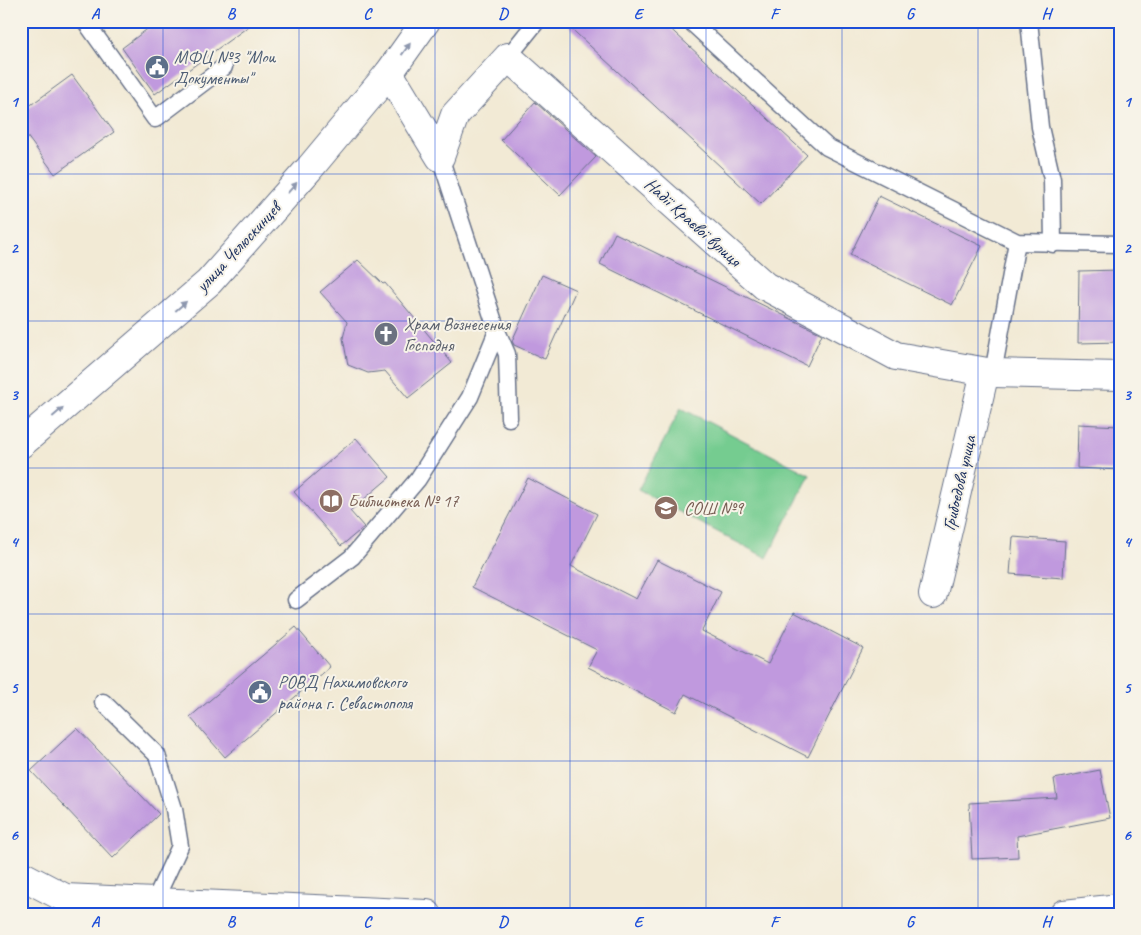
<svg xmlns="http://www.w3.org/2000/svg" width="1141" height="935" font-family="Caveat,sans-serif">
<style>
.green{fill:#75cc90;stroke:#487e77}
.building{fill:#c099de}
.lines{fill:none;stroke-linecap:round;stroke-linejoin:round}
.lane-casing{stroke:#667088;stroke-width:19}
.street-casing{stroke:#667088;stroke-width:30}
.secondary-casing{stroke:#667088;stroke-width:30}
.lane{stroke:#fff;stroke-width:16}
.street{stroke:#fff;stroke-width:28}
.secondary{stroke:#fff;stroke-width:28}
.oneway{fill:#8d97ae}
.grid{fill:none;stroke:#1d4ed8;stroke-width:1;stroke-opacity:0.55}
.labels{text-anchor:middle;dominant-baseline:central;stroke-width:4;stroke-linejoin:round;paint-order:stroke}
.service-label{font-size:18px;fill:#4e5e75;stroke:#f7f3e8;text-anchor:start}
.street-label{font-size:18px;fill:#1b2f5e;stroke:#f7f3e8}
.worship-label{font-size:18px;fill:#5b616d;stroke:#f7f3e8;text-anchor:start}
.education-label{font-size:18px;fill:#785e54;stroke:#f7f3e8;text-anchor:start}
.neatline{fill:none;stroke:#1d4ed8;stroke-width:2}
.grid-label{font-size:16px;text-anchor:middle;font-weight:bold;fill:#1d4ed8}
</style>
<rect width="100%" height="100%" fill="#f7f3e8"/>
<filter id="ink" filterUnits="userSpaceOnUse"><feTurbulence type="fractalNoise" baseFrequency=".02" numOctaves="2"/><feDisplacementMap in="SourceGraphic" scale="10" xChannelSelector="R" yChannelSelector="G"/><feConvolveMatrix kernelMatrix="1 2 1 2 8 2 1 2 1" color-interpolation-filters="sRGB"/></filter>
<filter id="wash" filterUnits="userSpaceOnUse"><feTurbulence type="fractalNoise" baseFrequency=".0096" numOctaves="4" result="noise"/><feDisplacementMap in="SourceGraphic" scale="20" xChannelSelector="R" yChannelSelector="G"/><feGaussianBlur stdDeviation="1.12" result="paint"/><feColorMatrix in="noise" values="0 0 0 0 0 0 0 0 0 0 0 0 0 0 0 0 0 1.4 0 .05"/><feComposite in="paint" operator="in"/></filter>
<g filter="url(#wash)">
<rect width="100%" height="100%" fill="#f2ead5"/>
<polygon class="green" points="681,408 810,475 767,558 638,490"/>
<g id="blocks">
<g class="building">
<polygon points="158,21 256,21 155,94 122,48"/>
<polygon points="563,21 662,21 807,155 761,204"/>
<polygon points="72,75 114,132 55,174 21,128 21,112"/>
<polygon points="535,102 596,157 560,195 501,140"/>
<polygon points="879,196 982,246 952,305 850,255"/>
<polygon points="615,233 822,334 807,366 600,264"/>
<polygon points="358,260 383,284 385,283 452,363 408,398 385,371 368,373 348,365 343,338 347,322 320,292"/>
<polygon points="1120,270 1120,342 1078,343 1079,271"/>
<polygon points="542,275 576,290 545,359 514,345 512,341"/>
<polygon points="1078,424 1120,426 1120,470 1077,468"/>
<polygon points="356,438 390,477 350,511 364,527 341,546 294,492"/>
<polygon points="528,478 597,514 571,566 636,599 657,560 721,592 702,631 768,664 794,612 863,648 808,757 685,694 676,712 588,667 597,650 472,587"/>
<polygon points="1013,537 1065,541 1063,578 1010,574"/>
<polygon points="296,627 330,667 225,757 190,717"/>
<polygon points="77,728 159,814 113,858 31,771"/>
<polygon points="1100,770 1110,818 1017,836 1018,857 972,859 969,803 1057,798 1054,779"/>
</g>
</g>
</g>
<g filter="url(#ink)">
<use href="#blocks" fill-opacity="0" stroke="#667088" stroke-width="1"/>
<g class="lines">
<g class="lane-casing">
<g id="lane">
<polyline points="85,21 155,119 224,67"/>
<polyline points="690,21 827,147 1017,242 1120,244"/>
<polyline points="1029,21 1040,127 1052,179 1053,244"/>
<polyline points="508,57 537,21"/>
<polyline points="440,157 497,331 507,354 509,418"/>
<polyline points="993,373 1017,242"/>
<polyline points="296,600 352,557 418,479 470,397 497,331"/>
<polyline points="103,702 157,755 174,809 180,846 154,902"/>
</g>
</g>
<g class="street-casing">
<g id="street">
<polyline points="389,73 440,157 455,115 508,57 765,286 896,356 993,373 1120,376"/>
<polyline points="933,594 985,372"/>
<polyline points="21,875 65,898 427,914"/>
<polyline points="1064,914 1120,908"/>
</g>
</g>
<g class="secondary-casing">
<polyline id="secondary" points="21,444 209,282 309,169 389,73 426,21"/>
</g>
<use href="#lane" class="lane"/>
<use href="#street" class="street"/>
<use href="#secondary" class="secondary"/>
</g>
<defs><path id="oneway-solid" d="M-6-.8H1V-3.2L6.5 0L1 3.2V.8H-6Z" transform="scale(1.25)"/></defs>
<g class="oneway">
<use href="#oneway-solid" transform="translate(406 49) rotate(-54)"/>
<use href="#oneway-solid" transform="translate(292 188) rotate(-49)"/>
<use href="#oneway-solid" transform="translate(181 306) rotate(-41)"/>
<use href="#oneway-solid" transform="translate(58 412) rotate(-41)"/>
</g>
</g>
<path class="grid" d="M163,21v893M299,21v893M435,21v893M570,21v893M706,21v893M842,21v893M978,21v893M21,174h1099M21,321h1099M21,468h1099M21,614h1099M21,761h1099"/>
<defs>
<g id="civic-disc" transform="scale(1.25)"><circle r="9.5" fill="#5c6f8a" stroke="#f7f3e8"/><path d="M-.6-6.5H3V-4.5H.6V-3L4-1V1h2V6H-6V1h2V-1L-.6-3ZM-1.2 2.5V6h2.4V2.5Z" fill="#fff"/></g>
<g id="church-disc" transform="scale(1.25)"><circle r="9.5" fill="#6b7280" stroke="#f7f3e8"/><path d="M-1.2-6h2.4v3.5h3.3v2.4h-3.3V6h-2.4V-.1h-3.3v-2.4h3.3Z" fill="#fff"/></g>
<g id="library-disc" transform="scale(1.25)"><circle r="9.5" fill="#8d6e63" stroke="#f7f3e8"/><path d="M-6-4Q-3-5.5-.7-3.5V5Q-3 3-6 4ZM6-4Q3-5.5 .7-3.5V5Q3 3 6 4Z" fill="#fff"/></g>
<g id="school-disc" transform="scale(1.25)"><circle r="9.5" fill="#8d6e63" stroke="#f7f3e8"/><path d="M0-5L7-2L0 1L-7-2ZM-4 1L0 2.5L4 1V4Q0 6-4 4Z" fill="#fff"/></g>
</defs>
<g fill-rule="evenodd">
<use href="#civic-disc" x="157" y="67"/>
<use href="#church-disc" x="386" y="334"/>
<use href="#library-disc" x="331" y="501"/>
<use href="#school-disc" x="666" y="508"/>
<use href="#civic-disc" x="260" y="692"/>
</g>
<g class="labels">
<g class="service-label">
<text x="174" y="57">МФЦ №3 "Мои<tspan x="174" dy="21">Документы"</tspan></text>
<text x="278" y="682">РОВД Нахимовского<tspan x="278" dy="21">района г. Севастополя</tspan></text>
</g>
<g class="street-label">
<text transform="translate(693 222) rotate(42)">Надії Краєвої вулиця</text>
<text transform="translate(238 247) rotate(-47)">улица Челюскинцев</text>
<text transform="translate(959 483) rotate(-77)">Грибоедова улица</text>
</g>
<g class="worship-label">
<text x="404" y="324">Храм Вознесения<tspan x="404" dy="21">Господня</tspan></text>
</g>
<g class="education-label">
<text x="348" y="501">Библиотека № 17</text>
<text x="684" y="508">СОШ №9</text>
</g>
</g>
<rect width="1141" height="935" fill="none" stroke="#f7f3e8" stroke-width="55"/>
<rect x="28" y="28" width="1086" height="880" class="neatline"/>
<g class="grid-label">
<text x="95" y="19">A</text>
<text x="231" y="19">B</text>
<text x="367" y="19">C</text>
<text x="503" y="19">D</text>
<text x="638" y="19">E</text>
<text x="774" y="19">F</text>
<text x="910" y="19">G</text>
<text x="1046" y="19">H</text>
<text x="14" y="107">1</text>
<text x="1127" y="107">1</text>
<text x="14" y="253">2</text>
<text x="1127" y="253">2</text>
<text x="14" y="400">3</text>
<text x="1127" y="400">3</text>
<text x="14" y="547">4</text>
<text x="1127" y="547">4</text>
<text x="14" y="693">5</text>
<text x="1127" y="693">5</text>
<text x="14" y="840">6</text>
<text x="1127" y="840">6</text>
<text x="95" y="927">A</text>
<text x="231" y="927">B</text>
<text x="367" y="927">C</text>
<text x="503" y="927">D</text>
<text x="638" y="927">E</text>
<text x="774" y="927">F</text>
<text x="910" y="927">G</text>
<text x="1046" y="927">H</text>
</g>
</svg>
